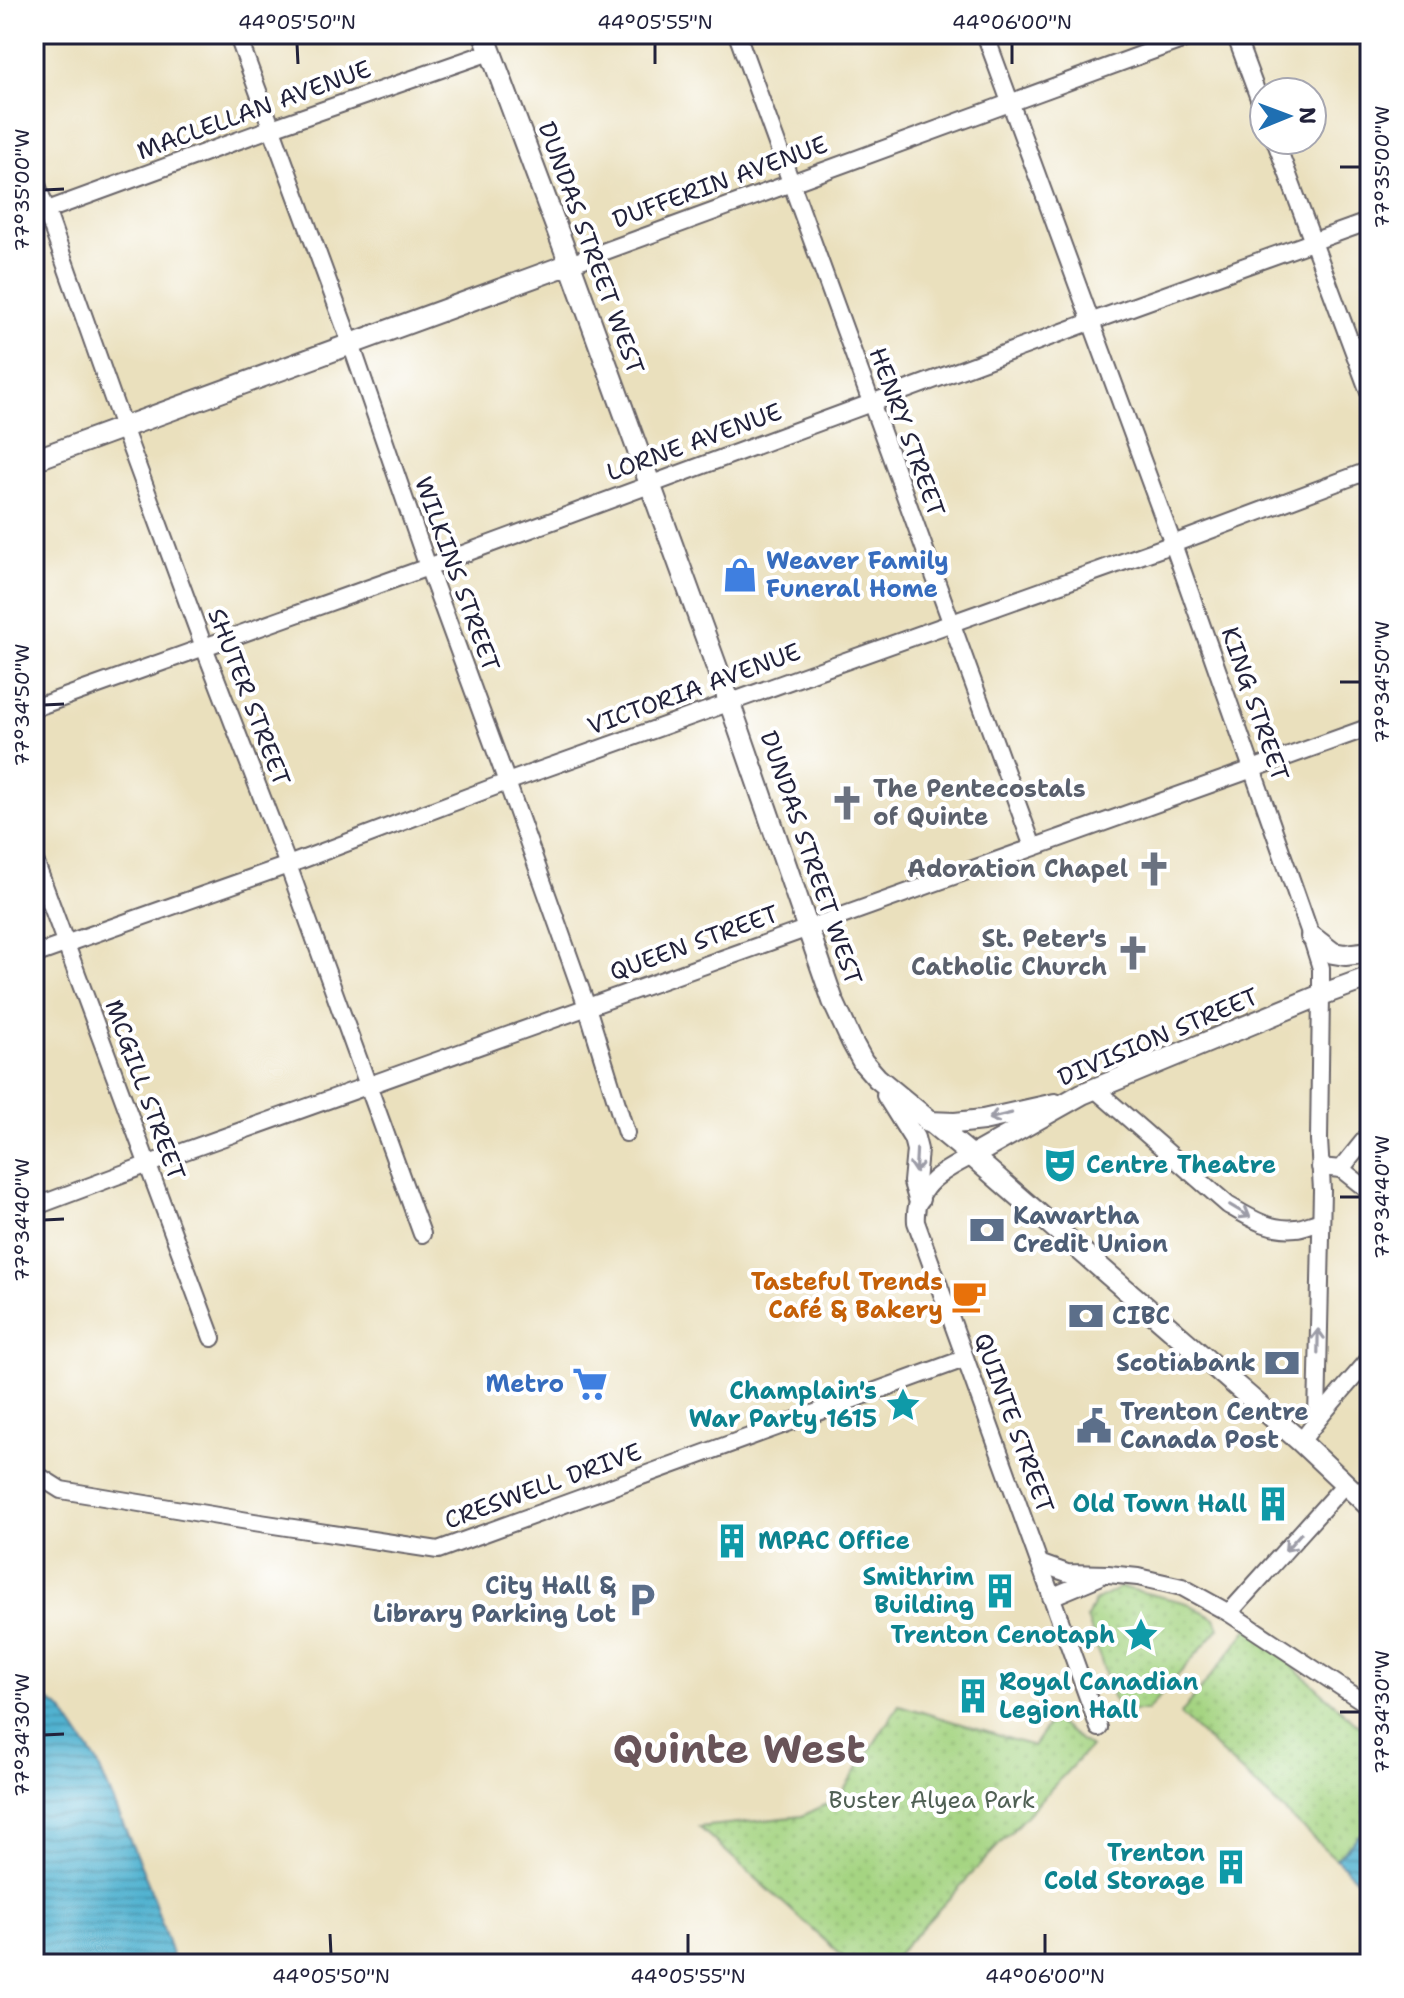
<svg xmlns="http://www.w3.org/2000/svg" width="1404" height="1998" font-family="'Shantell Sans',sans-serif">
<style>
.park{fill:url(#park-dots);stroke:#647b5e;stroke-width:2}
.water{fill:url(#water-rules);stroke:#3a6a86;stroke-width:2}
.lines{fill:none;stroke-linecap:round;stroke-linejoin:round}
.minor-casing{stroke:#686468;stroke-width:20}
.major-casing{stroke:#686468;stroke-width:24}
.minor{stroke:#fff;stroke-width:16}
.major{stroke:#fff;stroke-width:20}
.oneway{stroke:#9c9ca7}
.ticks{fill:none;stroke:#22223b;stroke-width:3}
.labels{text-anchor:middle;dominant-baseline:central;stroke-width:8;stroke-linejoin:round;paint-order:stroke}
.street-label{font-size:24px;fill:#22223b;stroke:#fff}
.shop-label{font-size:24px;font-weight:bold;fill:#366cbe;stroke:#fff;text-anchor:start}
.worship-label{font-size:24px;font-weight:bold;fill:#5b616d;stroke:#fff;text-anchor:end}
.culture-label{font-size:24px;font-weight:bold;fill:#0d838f;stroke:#fff;text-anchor:end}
.service-label{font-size:24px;font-weight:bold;fill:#4e5e75;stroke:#fff;text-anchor:start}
.food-label{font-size:24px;font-weight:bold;fill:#c56008;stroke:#fff;text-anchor:end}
.park-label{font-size:24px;fill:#506054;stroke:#fff}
.town-label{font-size:40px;font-weight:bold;fill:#695459;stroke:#fff}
.neatline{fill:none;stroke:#22223b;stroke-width:3}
.ticks-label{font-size:20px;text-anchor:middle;fill:#22223b}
</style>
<defs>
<pattern id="park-dots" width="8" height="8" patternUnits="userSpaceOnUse" patternTransform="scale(2)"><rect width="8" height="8" fill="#a5d482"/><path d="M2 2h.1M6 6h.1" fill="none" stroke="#8eb671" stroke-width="1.8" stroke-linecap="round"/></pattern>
<pattern id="water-rules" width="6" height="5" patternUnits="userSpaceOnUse" patternTransform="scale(2)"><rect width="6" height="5" fill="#51b2d0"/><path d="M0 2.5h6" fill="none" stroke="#4390aa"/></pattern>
</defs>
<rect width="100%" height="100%" fill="#fff"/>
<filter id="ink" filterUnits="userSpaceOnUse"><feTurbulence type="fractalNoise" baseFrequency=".0125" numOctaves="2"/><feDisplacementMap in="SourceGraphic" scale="16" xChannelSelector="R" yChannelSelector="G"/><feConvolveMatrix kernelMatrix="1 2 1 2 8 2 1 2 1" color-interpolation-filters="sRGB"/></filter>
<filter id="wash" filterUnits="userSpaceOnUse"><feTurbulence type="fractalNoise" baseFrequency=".006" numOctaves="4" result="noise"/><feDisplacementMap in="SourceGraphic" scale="32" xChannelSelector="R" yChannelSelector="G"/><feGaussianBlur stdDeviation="1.8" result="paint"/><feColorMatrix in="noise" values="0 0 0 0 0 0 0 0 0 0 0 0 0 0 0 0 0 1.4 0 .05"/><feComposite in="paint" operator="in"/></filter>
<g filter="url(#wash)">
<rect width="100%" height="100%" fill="#eae0bd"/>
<g class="park">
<polygon points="1121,1587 1187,1603 1215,1618 1219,1628 1147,1711 1132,1711 1114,1700 1087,1618 1094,1602"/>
<polygon points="1250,1627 1370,1736 1370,1824 1336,1859 1180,1715"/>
<polygon points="899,1705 1033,1746 1052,1719 1090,1747 888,1964 851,1964 699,1827 802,1816 838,1799"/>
</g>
<g class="water">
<polygon points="34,1693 47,1699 62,1710 97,1762 149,1885 175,1964 34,1964"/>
<polygon points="1370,1824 1370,1892 1336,1859"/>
</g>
</g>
<g filter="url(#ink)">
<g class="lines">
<g class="minor-casing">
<g id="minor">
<polyline points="237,34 351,344 428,567 507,782 587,1007 626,1133"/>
<polyline points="737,34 1033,847"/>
<polyline points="985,34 1173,544 1311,936 1321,968 1321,995 1319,1140 1322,1190 1317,1419"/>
<polyline points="1235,34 1264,112"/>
<polyline points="1275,140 1370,395"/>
<polyline points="34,176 123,427 204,647 288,865 422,1234"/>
<polyline points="34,215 272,128 490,52"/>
<polyline points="570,264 1198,34"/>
<polyline points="34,708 428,567 1079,326 1370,221"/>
<polyline points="34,858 212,1338"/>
<polyline points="34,955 288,865 507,782 1173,544 1370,470"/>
<path d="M1095,1089l133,116c22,13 42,26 68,23 8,0 16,-5 25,-7"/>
<path d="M972,1156c-28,14 -59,30 -56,66l183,506"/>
<polyline points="1320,1167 1341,1169 1370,1192"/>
<polyline points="1341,1169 1370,1133"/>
<polyline points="34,1207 146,1165 1370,727"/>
<path d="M1301,1442c21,-30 46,-56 69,-84"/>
<polyline points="34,1473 61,1490 254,1522 438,1550 964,1359"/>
<polyline points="1039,1563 1067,1573 1108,1574 1138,1577 1182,1587 1229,1613 1370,1706"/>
<polyline points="1051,1597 1099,1577"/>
<polyline points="1229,1613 1345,1484"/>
</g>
</g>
<g class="major-casing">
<g id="major">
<polyline points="484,34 570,264 729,701 833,1001 852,1042 863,1062 877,1078 972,1156 1301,1442 1370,1507"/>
<polyline points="34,460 570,264"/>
<polyline points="1311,936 1333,953 1345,955 1370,952"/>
<polyline points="887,1095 914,1138 917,1150 914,1182 919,1199"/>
<polyline points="928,1122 955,1123 983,1120 1055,1104"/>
<polyline points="972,1156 1082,1094 1321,995 1370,977"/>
</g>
</g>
<use href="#minor" class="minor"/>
<use href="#major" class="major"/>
</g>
<defs><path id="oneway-shaft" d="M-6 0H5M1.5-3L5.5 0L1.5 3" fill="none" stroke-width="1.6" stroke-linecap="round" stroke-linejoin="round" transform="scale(2)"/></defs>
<g class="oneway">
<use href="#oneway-shaft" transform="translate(1000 1116) rotate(166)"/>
<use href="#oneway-shaft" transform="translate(916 1161) rotate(93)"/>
<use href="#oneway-shaft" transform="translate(1240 1211) rotate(31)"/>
<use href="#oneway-shaft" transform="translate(1318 1341) rotate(-89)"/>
<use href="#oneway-shaft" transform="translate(1293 1542) rotate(132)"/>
</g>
</g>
<path class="ticks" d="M297,44l1,20M655,44v20M1012,44v20M1340,167h20M44,190l20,-1M1340,682h20M44,705l20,-1M1340,1197h20M44,1220l20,-1M1340,1712h20M44,1735l20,-1M330,1934l1,20M688,1934v20M1045,1934v20"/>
<defs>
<g id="shop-bare" transform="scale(2.76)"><path d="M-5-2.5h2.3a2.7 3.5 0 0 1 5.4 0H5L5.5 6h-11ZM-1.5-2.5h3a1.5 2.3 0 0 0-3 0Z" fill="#3f7fe0" stroke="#fff" stroke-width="2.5" paint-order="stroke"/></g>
<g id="church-bare" transform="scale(2.76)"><path d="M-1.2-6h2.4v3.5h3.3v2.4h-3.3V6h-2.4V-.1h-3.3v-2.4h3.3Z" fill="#6b7280" stroke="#fff" stroke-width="2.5" paint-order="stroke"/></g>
<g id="theatre-bare" transform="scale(2.76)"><path d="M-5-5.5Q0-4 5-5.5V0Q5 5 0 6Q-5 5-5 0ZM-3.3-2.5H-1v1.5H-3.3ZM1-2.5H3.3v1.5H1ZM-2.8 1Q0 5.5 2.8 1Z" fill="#0f9aa8" stroke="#fff" stroke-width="2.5" paint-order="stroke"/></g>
<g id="bank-bare" transform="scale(2.76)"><path d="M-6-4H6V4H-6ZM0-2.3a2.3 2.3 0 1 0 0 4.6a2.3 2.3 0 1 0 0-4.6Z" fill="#5c6f8a" stroke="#fff" stroke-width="2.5" paint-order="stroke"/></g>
<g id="cafe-bare" transform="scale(2.76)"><path d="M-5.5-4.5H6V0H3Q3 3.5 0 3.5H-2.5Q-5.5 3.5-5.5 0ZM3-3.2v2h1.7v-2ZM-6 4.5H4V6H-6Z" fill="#e8710a" stroke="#fff" stroke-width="2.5" paint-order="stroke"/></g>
<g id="supermarket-bare" transform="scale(2.76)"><path d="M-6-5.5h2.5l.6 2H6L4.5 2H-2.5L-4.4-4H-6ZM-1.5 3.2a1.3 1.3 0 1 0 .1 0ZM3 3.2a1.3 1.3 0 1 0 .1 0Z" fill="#3f7fe0" stroke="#fff" stroke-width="2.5" paint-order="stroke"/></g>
<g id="sight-bare" transform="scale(2.76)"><path d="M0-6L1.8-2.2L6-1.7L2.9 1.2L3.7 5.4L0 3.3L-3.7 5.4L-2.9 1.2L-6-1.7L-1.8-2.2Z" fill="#0f9aa8" stroke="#fff" stroke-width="2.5" paint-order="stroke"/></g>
<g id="civic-bare" transform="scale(2.76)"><path d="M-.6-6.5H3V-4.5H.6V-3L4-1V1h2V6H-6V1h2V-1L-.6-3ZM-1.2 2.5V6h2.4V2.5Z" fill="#5c6f8a" stroke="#fff" stroke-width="2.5" paint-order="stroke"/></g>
<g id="building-bare" transform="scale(2.76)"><path d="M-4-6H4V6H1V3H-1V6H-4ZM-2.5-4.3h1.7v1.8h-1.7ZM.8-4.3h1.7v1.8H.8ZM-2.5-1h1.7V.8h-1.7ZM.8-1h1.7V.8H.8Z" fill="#0f9aa8" stroke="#fff" stroke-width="2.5" paint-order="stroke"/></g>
<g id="parking-bare" transform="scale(2.76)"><path d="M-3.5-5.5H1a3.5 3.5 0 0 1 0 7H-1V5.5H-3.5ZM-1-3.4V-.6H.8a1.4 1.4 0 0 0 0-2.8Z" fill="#5c6f8a" stroke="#fff" stroke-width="2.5" paint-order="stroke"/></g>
</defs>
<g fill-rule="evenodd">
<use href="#shop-bare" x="740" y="575"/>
<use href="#church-bare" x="847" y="803"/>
<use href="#church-bare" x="1154" y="869"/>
<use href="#church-bare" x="1133" y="953"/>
<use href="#theatre-bare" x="1060" y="1165"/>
<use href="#bank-bare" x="987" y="1230"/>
<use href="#cafe-bare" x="969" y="1296"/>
<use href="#bank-bare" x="1086" y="1316"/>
<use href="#bank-bare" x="1282" y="1363"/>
<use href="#supermarket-bare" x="590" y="1384"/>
<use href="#sight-bare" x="903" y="1405"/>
<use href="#civic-bare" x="1094" y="1426"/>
<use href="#building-bare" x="1273" y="1504"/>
<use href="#building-bare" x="732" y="1541"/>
<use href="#building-bare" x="1000" y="1591"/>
<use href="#parking-bare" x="642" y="1600"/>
<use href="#sight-bare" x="1141" y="1635"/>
<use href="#building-bare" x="973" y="1696"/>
<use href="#building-bare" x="1231" y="1867"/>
</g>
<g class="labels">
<g class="street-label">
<text transform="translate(254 110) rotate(-20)">MACLELLAN AVENUE</text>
<text transform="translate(720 182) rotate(-20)">DUFFERIN AVENUE</text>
<text transform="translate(591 248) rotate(70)">DUNDAS STREET WEST</text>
<text transform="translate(907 432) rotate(70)">HENRY STREET</text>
<text transform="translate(694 442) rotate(-20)">LORNE AVENUE</text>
<text transform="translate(457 574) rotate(70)">WILKINS STREET</text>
<text transform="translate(694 689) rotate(-20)">VICTORIA AVENUE</text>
<text transform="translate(249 697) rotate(69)">SHUTER STREET</text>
<text transform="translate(1255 704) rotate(71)">KING STREET</text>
<text transform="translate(811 858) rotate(71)">DUNDAS STREET WEST</text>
<text transform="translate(694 943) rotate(-20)">QUEEN STREET</text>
<text transform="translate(1158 1037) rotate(-23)">DIVISION STREET</text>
<text transform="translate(145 1090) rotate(70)">MCGILL STREET</text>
<text transform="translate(1014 1423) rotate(70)">QUINTE STREET</text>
<text transform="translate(543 1486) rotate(-20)">CRESWELL DRIVE</text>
</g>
<g class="shop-label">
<text x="766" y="561">Weaver Family<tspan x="766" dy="28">Funeral Home</tspan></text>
<text x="564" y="1384" text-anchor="end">Metro</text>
</g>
<g class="worship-label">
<text x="873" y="789" text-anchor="start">The Pentecostals<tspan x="873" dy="28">of Quinte</tspan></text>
<text x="1128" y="869">Adoration Chapel</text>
<text x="1107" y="939">St. Peter's<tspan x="1107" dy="28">Catholic Church</tspan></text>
</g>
<g class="culture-label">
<text x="1086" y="1165" text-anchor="start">Centre Theatre</text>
<text x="877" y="1391">Champlain's<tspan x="877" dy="28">War Party 1615</tspan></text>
<text x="1247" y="1504">Old Town Hall</text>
<text x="758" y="1541" text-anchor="start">MPAC Office</text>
<text x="974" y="1577">Smithrim<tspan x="974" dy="28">Building</tspan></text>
<text x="1115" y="1635">Trenton Cenotaph</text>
<text x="999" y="1682" text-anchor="start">Royal Canadian<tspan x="999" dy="28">Legion Hall</tspan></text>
<text x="1205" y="1853">Trenton<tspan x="1205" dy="28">Cold Storage</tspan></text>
</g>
<g class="service-label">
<text x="1013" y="1216">Kawartha<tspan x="1013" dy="28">Credit Union</tspan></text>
<text x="1112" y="1316">CIBC</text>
<text x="1256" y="1363" text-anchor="end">Scotiabank</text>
<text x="1120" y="1412">Trenton Centre<tspan x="1120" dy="28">Canada Post</tspan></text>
<text x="616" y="1586" text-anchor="end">City Hall &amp;<tspan x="616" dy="28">Library Parking Lot</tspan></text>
</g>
<g class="food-label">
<text x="943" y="1282">Tasteful Trends<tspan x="943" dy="28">Café &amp; Bakery</tspan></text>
</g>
<g class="park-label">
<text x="932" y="1800">Buster Alyea Park</text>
</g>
<g class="town-label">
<text x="739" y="1749">Quinte West</text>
</g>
</g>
<rect width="1404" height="1998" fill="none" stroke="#fff" stroke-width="88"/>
<g transform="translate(1288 116) rotate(89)"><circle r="38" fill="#ffffff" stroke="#a7a7b1" stroke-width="2"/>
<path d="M0-6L14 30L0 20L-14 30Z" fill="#1f6fb2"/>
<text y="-12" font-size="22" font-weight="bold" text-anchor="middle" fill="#22223b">N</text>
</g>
<rect x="44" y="44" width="1316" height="1910" class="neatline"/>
<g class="ticks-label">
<text x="297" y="29">44°05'50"N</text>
<text x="655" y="29">44°05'55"N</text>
<text x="1012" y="29">44°06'00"N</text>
<text transform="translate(1382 167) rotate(-90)" y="7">77°35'00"W</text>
<text transform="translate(22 190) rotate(-90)" y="7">77°35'00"W</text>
<text transform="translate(1382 682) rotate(-90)" y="7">77°34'50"W</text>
<text transform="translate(22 705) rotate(-90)" y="7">77°34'50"W</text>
<text transform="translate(1382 1197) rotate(-90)" y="7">77°34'40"W</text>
<text transform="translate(22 1220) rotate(-90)" y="7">77°34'40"W</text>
<text transform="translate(1382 1712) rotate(-90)" y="7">77°34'30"W</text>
<text transform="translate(22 1735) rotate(-90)" y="7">77°34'30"W</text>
<text x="331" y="1983">44°05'50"N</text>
<text x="688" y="1983">44°05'55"N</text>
<text x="1045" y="1983">44°06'00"N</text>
</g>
</svg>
